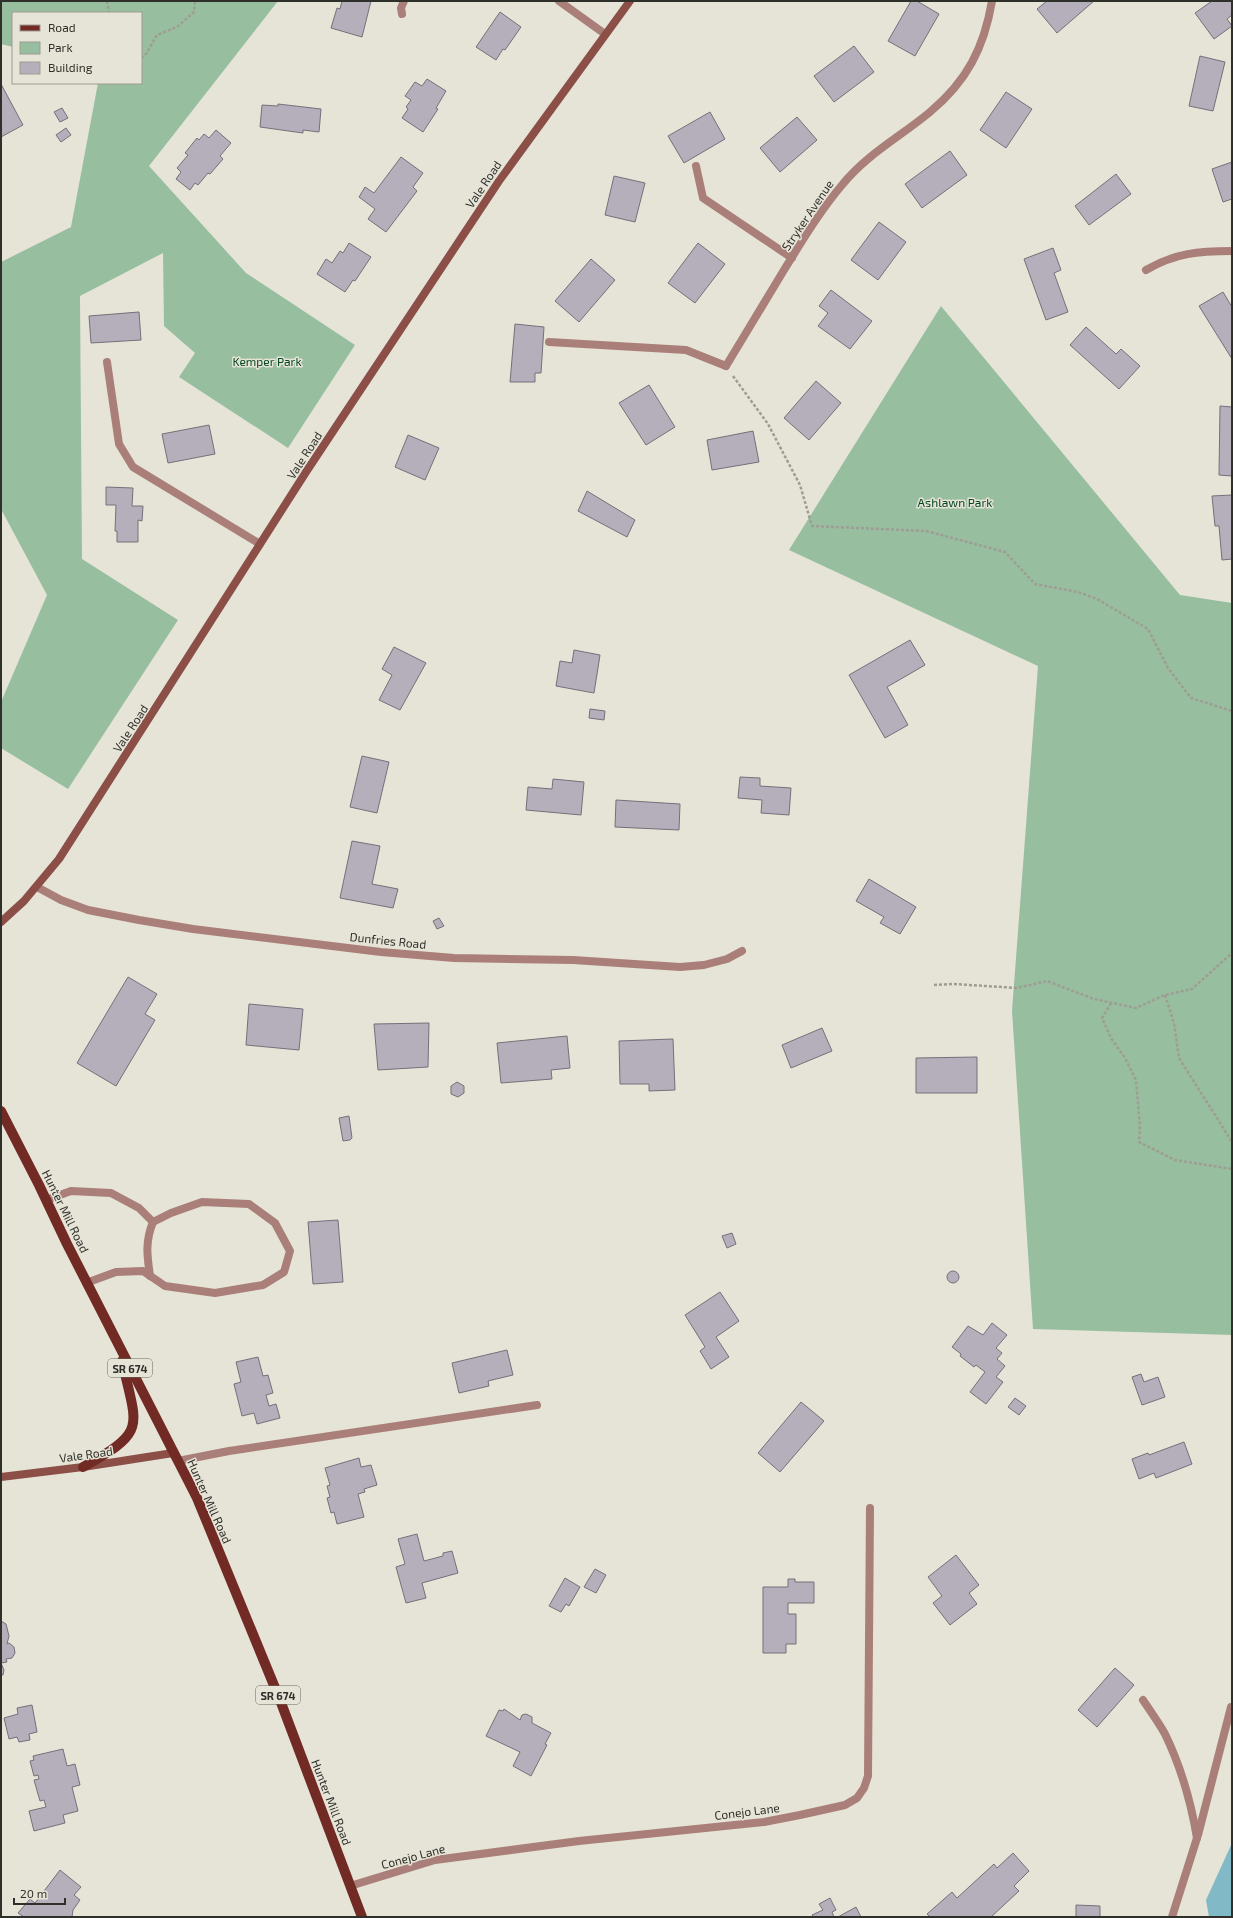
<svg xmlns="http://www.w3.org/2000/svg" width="1233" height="1918" font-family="'Exo 2',sans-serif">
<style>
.green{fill:#98bea0}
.water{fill:#82b9c7}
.building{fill:#b4afbb;stroke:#74707a}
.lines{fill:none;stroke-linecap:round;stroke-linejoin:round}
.path{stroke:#9e9d93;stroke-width:2.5;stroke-dasharray:3 2;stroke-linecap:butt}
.lane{stroke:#aa7f79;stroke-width:8}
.street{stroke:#aa7f79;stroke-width:8}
.secondary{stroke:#8b4f48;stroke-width:8}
.primary{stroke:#722a24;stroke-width:10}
.labels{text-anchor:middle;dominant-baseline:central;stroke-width:3;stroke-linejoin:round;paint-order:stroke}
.shield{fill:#e6e4d7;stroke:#67665f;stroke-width:1}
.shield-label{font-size:11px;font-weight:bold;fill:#30302b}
.street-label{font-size:12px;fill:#30302b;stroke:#e6e4d7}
.park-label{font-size:12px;fill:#03461f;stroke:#e6e4d7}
</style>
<rect width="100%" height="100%" fill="#e6e4d7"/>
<g class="green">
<polygon points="1,1 278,1 149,166 246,273 355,345 288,448 179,377 195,353 164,326 163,253 80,296 82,559 178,620 68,789 1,748 1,702 47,595 1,509 1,262 71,227 98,83 141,83 141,13 13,13 13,47 1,44"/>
<polygon points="941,306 1180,595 1232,603 1232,1335 1033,1329 1012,1011 1038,666 789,550"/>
</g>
<polygon class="water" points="1232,1843 1232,1917 1209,1917 1206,1900"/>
<g class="building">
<polygon points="342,1 371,1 362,37 331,28 337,8 340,9"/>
<polygon points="911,1 917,1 939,14 915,56 888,41"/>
<polygon points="1047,1 1094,1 1057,33 1037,9"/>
<polygon points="1212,1 1232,1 1232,15 1227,19 1232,26 1214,39 1195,13"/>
<polygon points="500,12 521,27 505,50 503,49 496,60 476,47"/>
<polygon points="854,46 874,72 834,102 814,76"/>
<polygon points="1200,56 1225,62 1213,111 1189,106"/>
<polygon points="427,79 446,91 436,108 438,109 423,132 402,118 408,109 406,107 411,100 405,96 415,82 422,86"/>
<polygon points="1,84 23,125 1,137"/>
<polygon points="1006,92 1032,109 1006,148 980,130"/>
<polygon points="278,104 321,109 319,132 303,130 303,133 260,127 262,105 278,106"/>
<polygon points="62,108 68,118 60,122 54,112"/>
<polygon points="710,112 725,139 684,163 668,136"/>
<polygon points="797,117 817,140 780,172 760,148"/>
<polygon points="66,128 71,135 61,142 56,135"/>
<polygon points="216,130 231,143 220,156 223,159 210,174 208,173 198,185 195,183 190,190 176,179 181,172 177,168 188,155 185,153 197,138 199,140 204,134 209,138"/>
<polygon points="950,151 967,175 922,208 905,184"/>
<polygon points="401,157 423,173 413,187 417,191 386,232 368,219 375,209 359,197 365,187 374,193"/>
<polygon points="1232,162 1232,199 1223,202 1212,169"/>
<polygon points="1116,174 1131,194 1089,225 1075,206"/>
<polygon points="614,176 645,183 635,222 605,215"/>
<polygon points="879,222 906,242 878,280 851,260"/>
<polygon points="349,243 371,257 355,281 353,280 345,292 317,274 326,259 332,263 340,251 343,253"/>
<polygon points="698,243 725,264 695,303 668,283"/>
<polygon points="1053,248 1061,270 1054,273 1068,312 1046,320 1024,259"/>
<polygon points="591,259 615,280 579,322 555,301"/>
<polygon points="831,290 872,321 850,349 818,326 828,313 819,306"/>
<polygon points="1223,292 1232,307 1232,359 1199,306"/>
<polygon points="139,312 141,340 91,343 89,316"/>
<polygon points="515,324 544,327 541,373 535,373 535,382 510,382"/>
<polygon points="1086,327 1116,354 1121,349 1140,366 1119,389 1070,345"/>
<polygon points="816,381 841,403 809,440 784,418"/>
<polygon points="649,385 675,427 646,445 619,403"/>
<polygon points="1220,406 1232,407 1232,476 1219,475"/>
<polygon points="209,425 215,454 168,463 162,434"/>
<polygon points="753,431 759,462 712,470 707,440"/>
<polygon points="408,435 439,448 425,480 395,467"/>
<polygon points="106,487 133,488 132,506 143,506 142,521 138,520 138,542 117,542 117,531 115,531 116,505 106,505"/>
<polygon points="587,491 635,520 627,537 578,511"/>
<polygon points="1232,495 1232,559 1222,560 1219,526 1215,526 1212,496"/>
<polygon points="910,640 925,665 887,687 908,725 885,738 849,675"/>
<polygon points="394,647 426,663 400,710 379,700 392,675 382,669"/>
<polygon points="574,650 600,655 594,693 556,686 560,661 572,663"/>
<polygon points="590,709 605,711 604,720 589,718"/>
<polygon points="362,756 389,762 377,813 350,807"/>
<polygon points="740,777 760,778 760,786 791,788 789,815 761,813 762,800 738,798"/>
<polygon points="553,779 584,782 581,815 526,810 528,787 552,789"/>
<polygon points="616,800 680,804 679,830 615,827"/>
<polygon points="352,841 380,846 372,884 398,889 393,908 340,898"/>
<polygon points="869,879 916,907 900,934 880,923 884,917 856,901"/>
<polygon points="439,918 444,926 437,929 433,921"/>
<polygon points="128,977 157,994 145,1014 155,1020 116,1086 77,1063"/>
<polygon points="249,1004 303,1009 299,1050 246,1045"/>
<polygon points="429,1023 428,1067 378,1070 374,1024"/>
<polygon points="822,1028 832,1051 791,1068 782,1045"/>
<polygon points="567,1036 570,1068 551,1070 552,1079 501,1083 497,1043"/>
<polygon points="673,1039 675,1090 649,1091 649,1084 620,1084 619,1041"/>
<polygon points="977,1057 977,1093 916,1093 916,1058"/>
<polygon points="457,1082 464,1086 464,1093 458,1097 451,1094 451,1086"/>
<polygon points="349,1116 352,1138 350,1140 343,1141 339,1118"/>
<polygon points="338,1220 343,1282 313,1284 308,1222"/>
<polygon points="732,1233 736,1244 727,1248 722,1236"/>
<circle cx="953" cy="1277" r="6"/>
<polygon points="720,1292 739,1321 716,1337 729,1357 711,1369 700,1351 705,1347 685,1315"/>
<polygon points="992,1323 1007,1335 996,1348 1002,1353 997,1359 1005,1366 996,1377 1003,1382 986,1404 970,1392 985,1372 976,1365 974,1367 960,1356 961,1354 952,1347 968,1326 983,1335"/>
<polygon points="507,1350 513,1375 488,1381 489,1386 459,1393 452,1363"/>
<polygon points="258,1357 263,1376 268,1375 273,1393 266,1395 269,1406 276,1404 280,1418 257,1424 254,1413 242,1416 234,1384 241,1382 236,1362"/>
<polygon points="1141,1374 1144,1382 1158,1377 1165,1397 1142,1405 1132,1377"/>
<polygon points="1015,1398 1026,1406 1019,1415 1008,1407"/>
<polygon points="801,1402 824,1421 780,1472 758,1453"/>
<polygon points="1184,1442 1192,1464 1156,1478 1154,1473 1139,1479 1132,1459 1148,1453 1149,1455"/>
<polygon points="359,1458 361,1467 371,1465 377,1485 364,1489 365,1492 358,1494 364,1517 337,1524 334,1512 331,1513 327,1498 330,1497 327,1486 330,1485 325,1468"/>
<polygon points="417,1534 424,1561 443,1556 443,1553 452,1551 458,1573 422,1583 426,1598 406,1603 396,1567 405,1564 398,1539"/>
<polygon points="956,1555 979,1585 969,1593 977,1604 950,1625 933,1603 942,1596 928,1577"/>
<polygon points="595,1569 606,1575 596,1593 584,1587"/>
<polygon points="565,1578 580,1587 569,1606 566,1604 561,1612 549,1606"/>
<polygon points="788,1579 795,1579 795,1582 814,1582 814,1603 788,1603 788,1614 796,1614 796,1644 786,1644 786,1653 763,1653 763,1587 788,1587"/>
<polygon points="1,1621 6,1624 9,1636 7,1644 9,1643 14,1647 15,1653 12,1658 6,1659 7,1662 1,1663 4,1670 3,1675 1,1675"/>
<polygon points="1115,1668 1134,1685 1097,1727 1078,1710"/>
<polygon points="32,1705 37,1732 29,1734 30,1740 19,1742 17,1737 9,1739 4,1718 18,1714 17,1708"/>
<polygon points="504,1709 520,1720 522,1715 526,1714 532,1717 532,1723 551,1733 545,1744 547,1745 531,1776 513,1766 520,1752 486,1736 499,1710 503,1711"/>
<polygon points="63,1749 67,1766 75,1764 80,1785 72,1787 78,1811 63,1815 65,1823 34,1831 29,1811 46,1807 44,1800 40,1801 34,1780 39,1779 38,1775 34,1776 30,1761 34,1760 33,1756"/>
<polygon points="1013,1853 1029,1871 1014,1886 1019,1891 991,1917 930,1917 927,1914 952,1892 957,1898 994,1864 997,1868"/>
<polygon points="60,1870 81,1887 74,1895 80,1900 73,1910 72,1917 24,1917 18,1913 30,1899 35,1903"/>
<polygon points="830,1898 836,1910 832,1912 834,1917 813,1917 812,1915 823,1910 819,1904"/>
<polygon points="1076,1905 1100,1906 1100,1917 1076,1917"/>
<polygon points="856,1907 861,1917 838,1917"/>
</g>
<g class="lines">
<g class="path">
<polyline points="107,1 109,13"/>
<polyline points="141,58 146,54 157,35 177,27 194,12 195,1"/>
<polyline points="733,376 768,424 800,485 812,526 926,531 1005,552 1035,584 1078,592 1097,599 1148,629 1168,668 1191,698 1232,711"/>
<polyline points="934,985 954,984 1017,988 1047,981 1094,999 1136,1008 1165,995 1192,989 1232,953"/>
<polyline points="1165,995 1174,1023 1179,1058 1232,1142"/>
<polyline points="1111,1003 1102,1018 1111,1038 1125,1058 1136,1080 1140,1127 1139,1142 1175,1160 1232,1169"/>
</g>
<g class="lane">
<polyline points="402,14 401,8 404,1"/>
<polyline points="696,166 703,198 792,258"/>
<polyline points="549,342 686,350 726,366"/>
<polyline points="107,362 119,444 133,467 260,544"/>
<polyline points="46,1200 71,1191 111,1193 139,1208 153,1222 171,1213 202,1202 249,1204 275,1223 290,1251 284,1272 263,1285 215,1293 165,1286 143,1271 116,1272 86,1283"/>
<path d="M150,1276c-3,-21 -5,-34 3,-54"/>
<path d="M1143,1700c8,12 16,23 22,34 16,33 26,68 32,104"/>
<polyline points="1198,1835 1231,1707"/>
</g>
<g class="street">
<polyline points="559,1 605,34"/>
<path d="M1146,270c29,-17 53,-19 86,-19"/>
<path d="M726,366c19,-32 39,-64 58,-96 18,-29 36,-59 58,-85 25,-31 58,-48 88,-73 37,-31 54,-64 62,-111"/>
<polyline points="37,887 61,900 88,910 139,920 193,929 381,952 454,958 573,960 680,967 704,965 727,959 742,951"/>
<polyline points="178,1461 229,1451 537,1405"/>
<polyline points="350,1886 435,1860 579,1841 764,1822 800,1815 845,1805 857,1798 864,1788 868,1776 870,1508"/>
<polyline points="1172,1917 1197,1838"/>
</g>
<g class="secondary">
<polyline points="1,922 24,901 59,859 306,472 499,181 630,1"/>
<polyline points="1,1477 83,1467 173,1453"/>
</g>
<g class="primary">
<polyline points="1,1111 39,1185 67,1244 197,1498 280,1700 362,1917"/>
<path d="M83,1467c65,-36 54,-39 39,-106"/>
</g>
</g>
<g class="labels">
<g class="shield">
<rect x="108" y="1359" width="44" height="18" rx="3"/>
<rect x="256" y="1686" width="44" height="18" rx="3"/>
</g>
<g class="shield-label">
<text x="130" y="1368">SR 674</text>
<text x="278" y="1695">SR 674</text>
</g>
<g class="street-label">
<text transform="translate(483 184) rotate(-56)">Vale Road</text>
<text transform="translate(807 215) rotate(-56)">Stryker Avenue</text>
<text transform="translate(304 455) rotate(-57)">Vale Road</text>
<text transform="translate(130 728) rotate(-57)">Vale Road</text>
<text transform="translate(388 940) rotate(6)">Dunfries Road</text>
<text transform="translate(66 1211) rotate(64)">Hunter Mill Road</text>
<text transform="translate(86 1454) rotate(-8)">Vale Road</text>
<text transform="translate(210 1501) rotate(66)">Hunter Mill Road</text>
<text transform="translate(332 1802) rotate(69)">Hunter Mill Road</text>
<text transform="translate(747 1811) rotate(-7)">Conejo Lane</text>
<text transform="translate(413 1856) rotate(-15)">Conejo Lane</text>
</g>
<g class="park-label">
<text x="267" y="361">Kemper Park</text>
<text x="955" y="502">Ashlawn Park</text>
</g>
</g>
<rect width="1233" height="1918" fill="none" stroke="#30302b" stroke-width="4"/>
<rect x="12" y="12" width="130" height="72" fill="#e6e4d7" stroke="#9d9c92"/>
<rect x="20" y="25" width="20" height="6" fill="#722a24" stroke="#9d9c92"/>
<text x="48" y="32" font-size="12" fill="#30302b">Road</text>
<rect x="20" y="42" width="20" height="12" fill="#98bea0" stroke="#9d9c92"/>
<text x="48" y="52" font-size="12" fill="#30302b">Park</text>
<rect x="20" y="62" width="20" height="12" fill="#b4afbb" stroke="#9d9c92"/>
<text x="48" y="72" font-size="12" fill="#30302b">Building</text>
<path d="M14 1898v6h51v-6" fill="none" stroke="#30302b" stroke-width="2"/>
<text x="20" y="1898" font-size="12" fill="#30302b" stroke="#e6e4d7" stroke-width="3" paint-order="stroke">20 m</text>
</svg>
